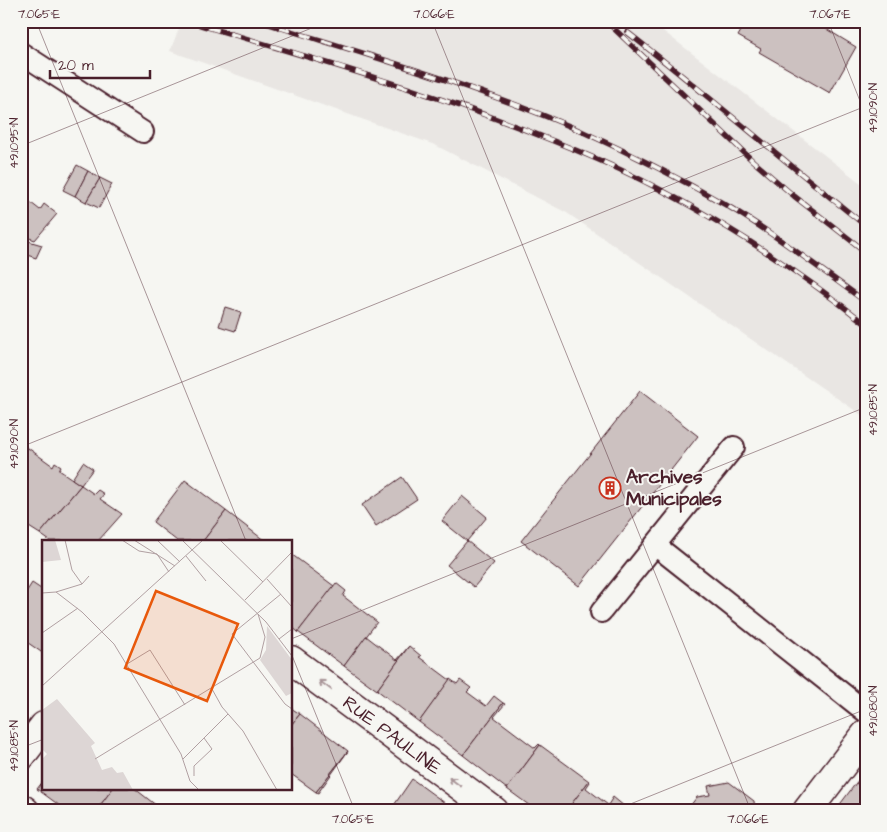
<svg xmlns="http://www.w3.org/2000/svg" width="887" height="832" font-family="'Architects Daughter',sans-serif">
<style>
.built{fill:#e9e6e3}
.building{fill:#ccc1c0;stroke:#4a1f2b}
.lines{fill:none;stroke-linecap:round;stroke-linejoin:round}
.lane-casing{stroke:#4a1f2b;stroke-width:24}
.street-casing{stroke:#4a1f2b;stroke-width:31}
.lane{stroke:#f6f6f2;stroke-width:20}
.street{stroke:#f6f6f2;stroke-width:28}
.rail-casing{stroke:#4a1f2b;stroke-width:5.5}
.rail{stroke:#f6f6f2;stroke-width:4;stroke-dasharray:11;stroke-linecap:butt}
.oneway{stroke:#a99598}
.ticks{fill:none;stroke:#4a1f2b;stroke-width:1;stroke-opacity:0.45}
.labels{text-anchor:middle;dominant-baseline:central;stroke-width:4;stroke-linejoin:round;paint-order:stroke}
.poi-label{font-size:19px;font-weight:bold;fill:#4a1f2b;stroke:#f6f6f2;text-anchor:start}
.street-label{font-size:19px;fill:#4a1f2b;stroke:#f6f6f2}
.inset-road{fill:none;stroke:#b1a0a2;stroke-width:1}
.view{fill:#e8590c;fill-opacity:0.15;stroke:#e8590c;stroke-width:2.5}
.inset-edge{fill:none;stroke:#4a1f2b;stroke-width:2.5}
.neatline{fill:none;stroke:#4a1f2b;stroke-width:2}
.ticks-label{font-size:12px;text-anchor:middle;fill:#4a1f2b}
</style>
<rect width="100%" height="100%" fill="#f6f6f2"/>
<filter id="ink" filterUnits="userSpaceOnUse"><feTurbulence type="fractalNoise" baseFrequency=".02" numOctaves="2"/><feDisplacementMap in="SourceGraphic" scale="10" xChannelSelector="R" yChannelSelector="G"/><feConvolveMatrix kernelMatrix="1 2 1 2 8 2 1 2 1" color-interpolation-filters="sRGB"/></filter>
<g filter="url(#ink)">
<polygon class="built" points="182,21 650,21 866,187 866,418 567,213 435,145 170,51"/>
<g class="building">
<polygon points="725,21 817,21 818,24 856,47 830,93 759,52 761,49 738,36 741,31"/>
<polygon points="77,165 88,171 75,196 63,190"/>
<polygon points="88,171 100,178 86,202 75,196"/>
<polygon points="100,178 112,184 99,208 86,202"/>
<polygon points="21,195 40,210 44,204 57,214 35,240 21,235"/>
<polygon points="25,240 42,245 36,258 21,253 21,247"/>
<polygon points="225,307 241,312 235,331 219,326"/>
<polygon points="640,391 698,436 579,586 521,541"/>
<polygon points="21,444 28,448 21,456"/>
<polygon points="28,448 53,466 55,462 61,466 59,470 81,485 40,534 21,522 21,456"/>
<polygon points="83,462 93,469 81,485 72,479"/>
<polygon points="402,477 417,499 376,526 362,505"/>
<polygon points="185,480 226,511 203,541 177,541 153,522"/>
<polygon points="81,485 94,494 98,490 104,494 100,499 122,514 98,541 50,541 40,534"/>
<polygon points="462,496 487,517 467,541 442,521"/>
<polygon points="226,511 265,541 203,541"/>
<polygon points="467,541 494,563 474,587 447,565"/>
<polygon points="291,554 334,586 298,632 291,626"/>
<polygon points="32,583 44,591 44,654 21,638 21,600"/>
<polygon points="336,583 346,591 343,596 377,622 344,666 298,632"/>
<polygon points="366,636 397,660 409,646 377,690 344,666"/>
<polygon points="409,646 421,656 419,657 450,680 419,722 377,690"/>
<polygon points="450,679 457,684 460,680 471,688 467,692 486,706 494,696 503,703 463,755 419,722"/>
<polygon points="503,703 505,704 494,717 535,748 539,744 540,745 507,789 463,755"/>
<polygon points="291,708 300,714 291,725"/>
<polygon points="300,714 348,751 316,792 291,774 291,725"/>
<polygon points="540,745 589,781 566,811 537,811 507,789"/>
<polygon points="348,751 318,793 316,792"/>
<polygon points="866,770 866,791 856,783"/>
<polygon points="412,779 449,806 446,811 390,811"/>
<polygon points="44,780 44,788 113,788 96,811 67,811 37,789"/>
<polygon points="589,781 590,782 586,788 608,805 613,797 630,811 566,811"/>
<polygon points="729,782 754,801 755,811 686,811 697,797 710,795 708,786"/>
<polygon points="856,783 866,791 866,811 835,811"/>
<polygon points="113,788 134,788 157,806 153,811 96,811"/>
<polygon points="307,805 314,811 303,811"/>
<polygon points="157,806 164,811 153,811"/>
</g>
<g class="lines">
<g class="lane-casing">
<g id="lane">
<polyline points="21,53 143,132"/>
<polyline points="655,545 866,712"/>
<polyline points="601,612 734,447"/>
</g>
</g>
<g class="street-casing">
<g id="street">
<path id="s1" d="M291,660l203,151"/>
<polyline points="21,756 44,726"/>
<polyline points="21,808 25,811"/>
<polyline points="807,811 866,734"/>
</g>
</g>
<use href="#lane" class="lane"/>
<use href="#street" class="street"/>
<g class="rail-casing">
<g id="rail">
<path d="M187,21c139,41 279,81 412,139 95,42 185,100 267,164"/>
<path d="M259,21c108,34 218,65 322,110 49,22 98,47 145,74 49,29 94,64 140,97"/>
<polyline points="606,21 753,161 794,196 866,252"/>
<path d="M627,32c81,63 158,130 239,194"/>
</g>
</g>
<use href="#rail" class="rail"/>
</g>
<defs><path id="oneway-shaft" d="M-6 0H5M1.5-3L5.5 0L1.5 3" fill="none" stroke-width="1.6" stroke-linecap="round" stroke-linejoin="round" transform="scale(1.25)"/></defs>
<g class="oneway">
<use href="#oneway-shaft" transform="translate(325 685) rotate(-143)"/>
<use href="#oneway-shaft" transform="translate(455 782) rotate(-143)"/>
</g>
</g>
<path class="ticks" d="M36,21l210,520M432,21l319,790M828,21l38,95M21,146l308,-125M21,447l845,-341M291,639l575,-232M291,653l64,158M21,748l23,-9M613,811l253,-102"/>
<defs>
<g id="building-ring" transform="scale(1.125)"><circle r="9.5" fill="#f6f6f2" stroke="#c8321e" stroke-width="1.5"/><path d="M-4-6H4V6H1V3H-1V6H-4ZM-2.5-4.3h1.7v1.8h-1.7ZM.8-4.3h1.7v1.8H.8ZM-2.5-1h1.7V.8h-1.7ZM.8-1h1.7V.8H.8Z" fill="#c8321e"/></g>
</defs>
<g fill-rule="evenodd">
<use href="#building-ring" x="610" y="488"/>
</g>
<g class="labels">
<g class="poi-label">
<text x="626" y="477">Archives<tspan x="626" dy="22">Municipales</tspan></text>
</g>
<g class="street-label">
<text stroke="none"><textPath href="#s1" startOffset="126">RUE PAULINE</textPath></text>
</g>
</g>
<g transform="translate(42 540)">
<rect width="250" height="250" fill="#f6f6f2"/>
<path d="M0,0h13l6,20 -19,2zM225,86l25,34v33l-6,3 -26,-36 6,-10zM15,159l38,44 -4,3 11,24 10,-3 5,6 6,-1 10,18h-91v-31l5,-5 -5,-5v-39z" fill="#ddd6d5"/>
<path class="inset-road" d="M23,0l7,30 10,14M80,0l17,11 18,3M92,0l41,26M115,0l23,22M140,0l84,82 26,34M178,0l43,42M115,14l12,18M144,16l20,25M225,39l25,28M14,52l26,-8 7,-8M0,53l14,-1 26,20 32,32 67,110 9,27 9,9M239,54l-49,40 53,70 7,5M203,60l47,-48M0,93l36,-25M237,99l13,-10M85,124l23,-14 35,55M0,146l161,-146M170,149l10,18 21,24 34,59M53,219l165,-101 5,-21 -7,-23M141,219l45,-45M152,236v-10l18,-17 -8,-11"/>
<path class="view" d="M114,51l82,33 -31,77 -82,-33z"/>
<rect width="250" height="250" class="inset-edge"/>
</g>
<rect width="887" height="832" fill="none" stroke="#f6f6f2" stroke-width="55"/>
<path d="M50 70v8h100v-8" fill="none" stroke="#4a1f2b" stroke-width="2.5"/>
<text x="58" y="70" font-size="15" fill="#4a1f2b" stroke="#f6f6f2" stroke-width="4" paint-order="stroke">20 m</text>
<rect x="28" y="28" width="832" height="776" class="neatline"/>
<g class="ticks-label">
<text x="39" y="18">7.065°E</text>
<text x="434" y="18">7.066°E</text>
<text x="830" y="18">7.067°E</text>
<text transform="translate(873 108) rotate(-90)" y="4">49.1090°N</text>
<text transform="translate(14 143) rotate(-90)" y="4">49.1095°N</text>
<text transform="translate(873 410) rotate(-90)" y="4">49.1085°N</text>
<text transform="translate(14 444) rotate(-90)" y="4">49.1090°N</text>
<text transform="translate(873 711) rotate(-90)" y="4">49.1080°N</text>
<text transform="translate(14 746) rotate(-90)" y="4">49.1085°N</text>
<text x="353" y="823">7.065°E</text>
<text x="748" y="823">7.066°E</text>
</g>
</svg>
